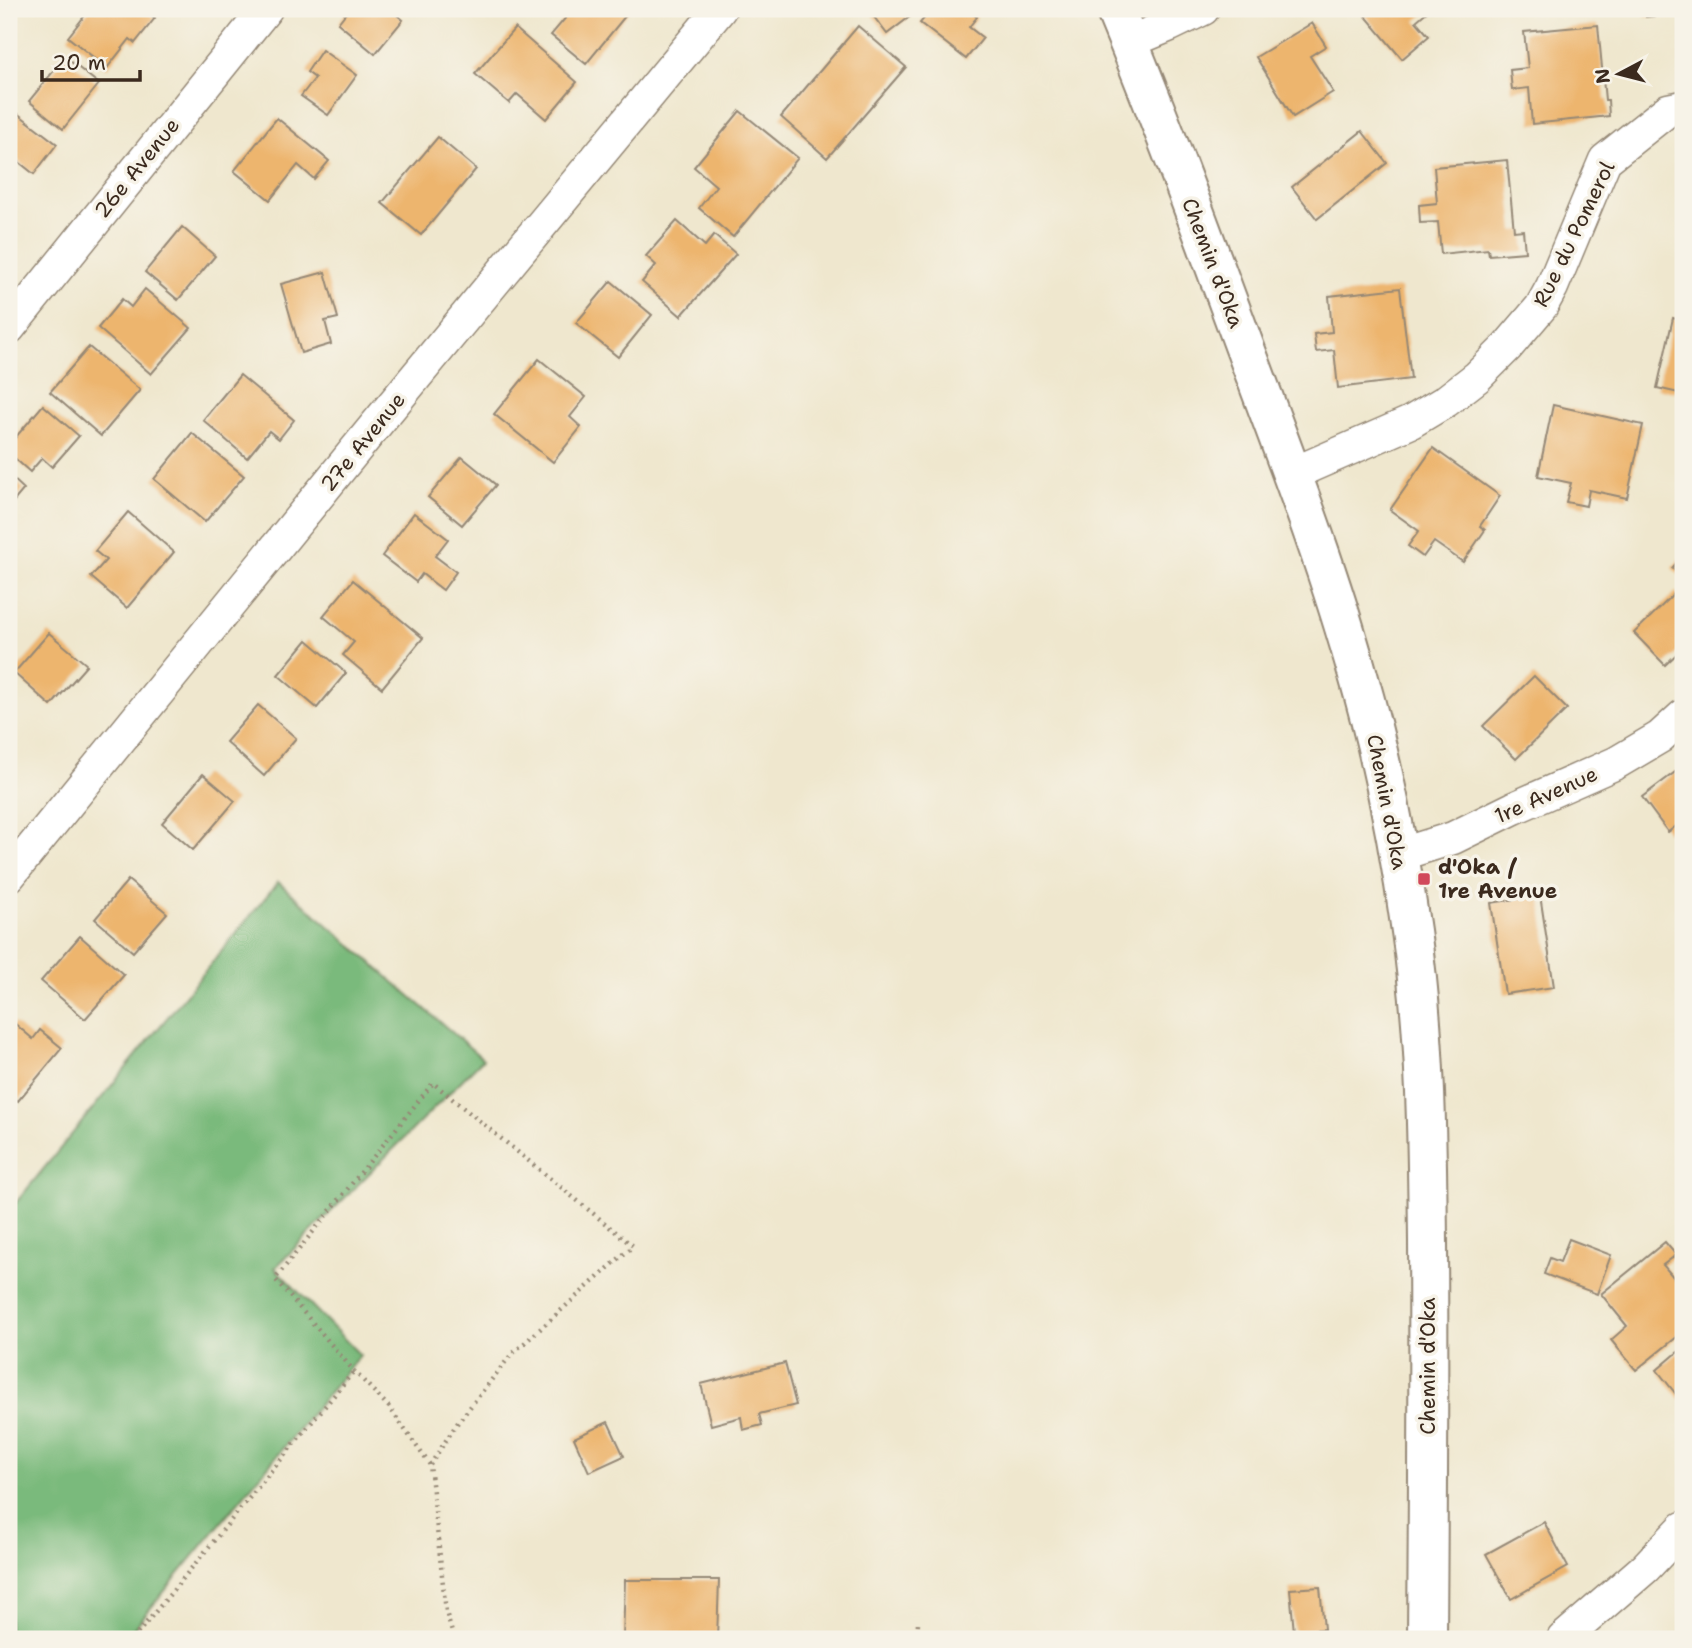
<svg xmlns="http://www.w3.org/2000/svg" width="1692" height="1648" font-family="'Shantell Sans',sans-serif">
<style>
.forest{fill:#7aba7b;stroke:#5a724c;stroke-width:2}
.building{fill:#edb56e}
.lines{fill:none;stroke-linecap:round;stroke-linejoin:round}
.minor-casing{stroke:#958876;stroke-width:35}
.secondary-casing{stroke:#958876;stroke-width:42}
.path{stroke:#958876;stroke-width:4.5;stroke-dasharray:2 5;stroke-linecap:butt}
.minor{stroke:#fff;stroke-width:32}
.secondary{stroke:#fff;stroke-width:38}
.poi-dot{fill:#d1495b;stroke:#f7f3e8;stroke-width:2.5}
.labels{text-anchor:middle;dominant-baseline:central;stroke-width:7;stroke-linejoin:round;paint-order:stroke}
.street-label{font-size:21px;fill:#3b2a1e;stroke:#f7f3e8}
.poi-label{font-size:21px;font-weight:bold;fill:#3b2a1e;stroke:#f7f3e8;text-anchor:start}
</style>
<rect width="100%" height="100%" fill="#f7f3e8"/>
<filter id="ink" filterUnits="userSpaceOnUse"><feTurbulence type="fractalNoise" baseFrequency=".0143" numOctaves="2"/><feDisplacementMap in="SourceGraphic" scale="14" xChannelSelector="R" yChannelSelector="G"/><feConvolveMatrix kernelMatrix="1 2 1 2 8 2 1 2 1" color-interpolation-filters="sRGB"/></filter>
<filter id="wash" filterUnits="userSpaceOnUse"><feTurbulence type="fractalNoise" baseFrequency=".00686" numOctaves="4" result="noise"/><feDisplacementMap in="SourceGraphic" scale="28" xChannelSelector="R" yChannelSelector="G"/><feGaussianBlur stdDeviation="1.57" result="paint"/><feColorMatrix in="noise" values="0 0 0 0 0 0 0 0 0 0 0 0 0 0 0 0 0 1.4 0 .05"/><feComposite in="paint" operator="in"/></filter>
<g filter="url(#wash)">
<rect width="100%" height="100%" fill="#efe7ce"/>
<polygon class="forest" points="278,882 483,1059 275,1268 360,1355 125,1639 9,1639 9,1211"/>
<g id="blocks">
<g class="building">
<polygon points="90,9 143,9 155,18 135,43 130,39 107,68 68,37"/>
<polygon points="349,9 390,9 403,20 375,54 338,23"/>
<polygon points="573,9 631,9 586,64 551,35"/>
<polygon points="868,9 920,9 887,34"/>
<polygon points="932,9 967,9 977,17 969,27 983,38 966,59 920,23"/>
<polygon points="1368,9 1430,9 1416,21 1429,36 1402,59 1363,13"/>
<polygon points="1645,9 1683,9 1683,13 1646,17"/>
<polygon points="1312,23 1326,46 1310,56 1333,92 1293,117 1256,57"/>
<polygon points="1598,25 1605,100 1608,100 1609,116 1532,124 1529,88 1512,90 1510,70 1528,68 1524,32"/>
<polygon points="858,26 906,67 827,158 781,117"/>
<polygon points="515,28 577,82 546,119 517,94 509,103 475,74"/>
<polygon points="322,50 357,75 328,115 301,96 315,78 307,72"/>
<polygon points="65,57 99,84 63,129 29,101"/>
<polygon points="13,110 57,144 34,174 9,154 9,116"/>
<polygon points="740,111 798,158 733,237 699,208 716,186 694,167"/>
<polygon points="277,118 329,161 314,179 298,165 270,200 234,171"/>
<polygon points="1362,131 1387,163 1317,219 1292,187"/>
<polygon points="438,137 476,169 421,235 382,203"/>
<polygon points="1507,160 1514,231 1523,230 1525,252 1489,255 1488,249 1441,254 1438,222 1420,223 1419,205 1437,203 1434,167"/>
<polygon points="677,221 705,246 714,235 736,254 681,316 642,282 656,265 646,256"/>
<polygon points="182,227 215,256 178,300 145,272"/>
<polygon points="325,272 338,318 325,321 331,344 301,353 281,284"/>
<polygon points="611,281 652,315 618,357 576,323"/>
<polygon points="1400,288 1411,379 1338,388 1334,350 1316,352 1314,334 1332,332 1329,296"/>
<polygon points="145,289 191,328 151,374 98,328 122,299 131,307"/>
<polygon points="1673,318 1683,321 1683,394 1657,388"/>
<polygon points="89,347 140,390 101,436 50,392"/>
<polygon points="539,359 586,397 570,417 581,427 553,462 494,414"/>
<polygon points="240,375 294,420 279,439 269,431 247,458 203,420"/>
<polygon points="43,405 79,436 52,467 42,458 30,472 9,453 9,445"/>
<polygon points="1553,405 1643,425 1627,498 1589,490 1586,506 1566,502 1571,483 1538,476"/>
<polygon points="192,433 244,476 205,522 154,479"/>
<polygon points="1433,448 1500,496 1480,526 1485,530 1463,562 1434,542 1423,557 1408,546 1419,531 1390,510"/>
<polygon points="462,457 496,485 462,525 428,497"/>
<polygon points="9,475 24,489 9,507"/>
<polygon points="128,512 174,552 127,608 91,577 106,560 95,551"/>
<polygon points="414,513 448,539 435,556 456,572 443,590 422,574 416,582 382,556"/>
<polygon points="1683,556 1683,578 1672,568"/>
<polygon points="353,580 423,638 382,688 343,655 354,642 323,616"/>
<polygon points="1676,592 1683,600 1683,648 1665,665 1634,633"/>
<polygon points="49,633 87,665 51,706 14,673"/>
<polygon points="307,640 346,673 317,708 278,675"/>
<polygon points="1534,676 1567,709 1516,759 1483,726"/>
<polygon points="258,705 296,738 264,776 226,742"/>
<polygon points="1678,770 1683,777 1683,821 1668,832 1642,797"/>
<polygon points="203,774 235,801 193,850 162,823"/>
<polygon points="128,880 167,913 133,952 95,919"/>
<polygon points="1540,895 1554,987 1505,994 1491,903"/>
<polygon points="80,936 124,975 85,1019 41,981"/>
<polygon points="14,1023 33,1039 40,1030 62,1048 18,1101 9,1094 9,1029"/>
<polygon points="1569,1239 1611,1255 1597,1294 1544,1274 1550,1258 1560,1262"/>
<polygon points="1665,1242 1676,1255 1663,1265 1674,1278 1683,1271 1683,1332 1636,1370 1611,1340 1627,1326 1601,1294"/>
<polygon points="1678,1352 1683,1359 1683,1403 1657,1370"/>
<polygon points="785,1363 796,1405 759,1414 762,1425 743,1430 741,1417 711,1425 701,1384"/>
<polygon points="608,1422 624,1456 589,1472 574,1438"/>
<polygon points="1544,1522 1568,1567 1511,1599 1486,1554"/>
<polygon points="625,1580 719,1580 717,1639 623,1639"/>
<polygon points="1320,1587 1324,1629 1294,1632 1290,1589"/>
</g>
</g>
</g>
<g filter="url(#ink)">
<use href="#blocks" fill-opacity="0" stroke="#958876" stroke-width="2"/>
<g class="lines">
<g class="minor-casing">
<g id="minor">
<polyline points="1129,42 1170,25 1203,9"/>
<polyline points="9,328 266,9"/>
<polyline points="1292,474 1411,422 1446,401 1477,377 1507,347 1541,307 1552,287 1605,160 1668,110 1683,107"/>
<polyline points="1398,855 1453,838 1514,808 1616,763 1660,737 1683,716"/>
<polyline points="9,876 370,432 720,9"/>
<polyline points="1563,1639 1645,1568 1683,1528"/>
</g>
</g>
<g class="secondary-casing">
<path id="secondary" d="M1115,9c46,111 88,225 130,339 40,108 82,215 113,327 24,83 41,170 53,256 15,102 16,208 17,311 1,133 0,265 -1,397"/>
</g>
<g class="path">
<polyline points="430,1465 456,1425 511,1355 633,1246 433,1083 275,1279 354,1371 389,1407 430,1465 446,1612 454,1639"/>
<polyline points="133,1639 354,1371"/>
<polyline points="917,1639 918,1622"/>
</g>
<use href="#minor" class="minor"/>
<use href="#secondary" class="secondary"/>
</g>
</g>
<rect class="poi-dot" x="1417" y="872" width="14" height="14" rx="3.5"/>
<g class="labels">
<g class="street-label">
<text transform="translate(137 168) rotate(-51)">26e Avenue</text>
<text transform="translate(1574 234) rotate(-64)">Rue du Pomerol</text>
<text transform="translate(1213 263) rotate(69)">Chemin d'Oka</text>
<text transform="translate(363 442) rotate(-51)">27e Avenue</text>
<text transform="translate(1546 795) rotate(-24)">1re Avenue</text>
<text transform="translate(1387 802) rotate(79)">Chemin d'Oka</text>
<text transform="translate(1428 1366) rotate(-90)">Chemin d'Oka</text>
</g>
<g class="poi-label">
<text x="1438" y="867">d'Oka /<tspan x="1438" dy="24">1re Avenue</tspan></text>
</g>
</g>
<rect width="1692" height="1648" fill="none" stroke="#f7f3e8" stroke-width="35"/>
<g transform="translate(1619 74) rotate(263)" stroke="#f7f3e8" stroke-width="5" paint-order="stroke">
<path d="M0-5L12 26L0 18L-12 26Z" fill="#3b2a1e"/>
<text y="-10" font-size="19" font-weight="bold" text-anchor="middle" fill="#3b2a1e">N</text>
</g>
<path d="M42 70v10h98v-10" fill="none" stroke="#3b2a1e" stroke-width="3.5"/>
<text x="52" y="70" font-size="21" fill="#3b2a1e" stroke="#f7f3e8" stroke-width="5" paint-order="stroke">20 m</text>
</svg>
